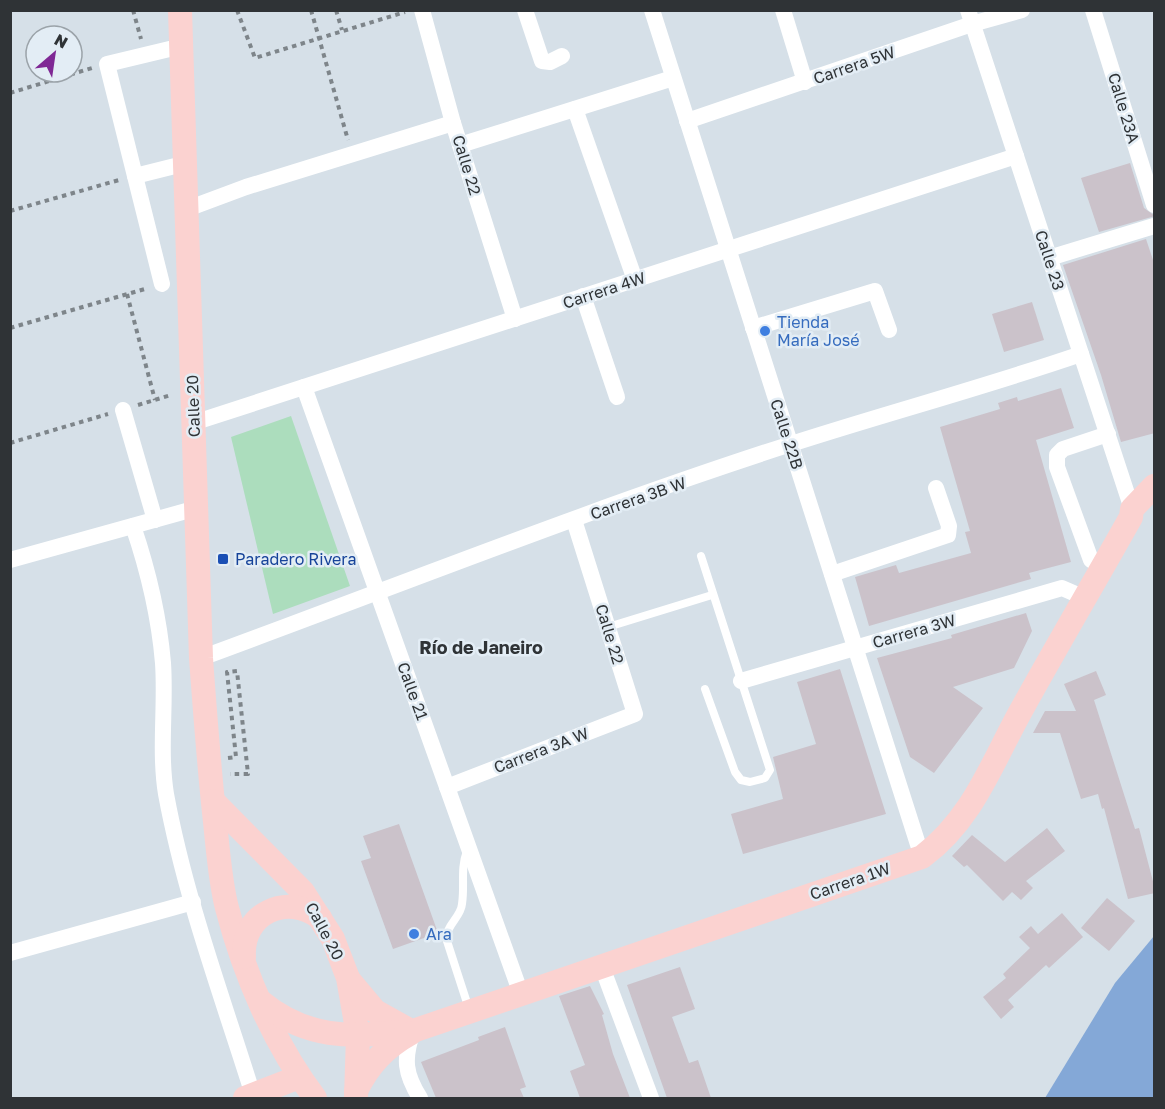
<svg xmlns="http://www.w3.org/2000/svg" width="1165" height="1109" font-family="'Golos Text',sans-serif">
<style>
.green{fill:#acddbd}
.water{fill:#84a8d7}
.building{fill:#cbc2ca}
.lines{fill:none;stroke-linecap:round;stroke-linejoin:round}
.path{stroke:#7e858a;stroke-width:4;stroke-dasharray:4.5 4.5;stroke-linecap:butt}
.lane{stroke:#fff;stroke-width:8}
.street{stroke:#fff;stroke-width:16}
.secondary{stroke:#fbd2d0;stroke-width:24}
.shop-dot{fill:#3f7fe0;stroke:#e3edf5;stroke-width:2}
.transit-dot{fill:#1a4fb4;stroke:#e3edf5;stroke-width:2}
.labels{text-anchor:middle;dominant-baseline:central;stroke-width:5;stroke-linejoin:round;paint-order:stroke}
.street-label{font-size:16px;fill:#2f3336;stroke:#e3edf5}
.shop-label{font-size:16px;fill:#366cbe;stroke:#e3edf5;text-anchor:start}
.transit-label{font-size:16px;fill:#164399;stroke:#e3edf5;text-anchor:start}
.neighbourhood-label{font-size:18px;font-weight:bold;fill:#2f3336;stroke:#e3edf5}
</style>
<rect width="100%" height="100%" fill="#d6e0e8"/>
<polygon class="green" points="291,416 350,586 273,614 231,437"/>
<polygon class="water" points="1154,936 1154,1098 1045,1098 1115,983"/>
<g class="building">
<polygon points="1130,163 1144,208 1155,216 1099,232 1081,178"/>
<polygon points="1146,239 1155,266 1155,433 1121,442 1101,375 1063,265"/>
<polygon points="1032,302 1044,340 1004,352 992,314"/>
<polygon points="1061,388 1074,428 1036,440 1071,562 1029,573 1031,579 869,626 855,577 896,565 899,573 971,553 965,532 970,531 940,427 1000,409 998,403 1017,397 1018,401"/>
<polygon points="1026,613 1032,631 1014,668 953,687 983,708 934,773 910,757 877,658 952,638 951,635"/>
<polygon points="840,669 886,814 743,854 731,814 783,799 773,757 816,744 797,682"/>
<polygon points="1096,671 1106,695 1094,700 1135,829 1139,828 1155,889 1155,893 1128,899 1104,808 1102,809 1098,794 1081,799 1060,733 1033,733 1045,711 1076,711 1064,684"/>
<polygon points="399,824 438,933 393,949 361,861 371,858 363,836"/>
<polygon points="1047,828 1065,851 1026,881 1033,888 1021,900 1012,892 1003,901 967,865 964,867 952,856 972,835 1005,862"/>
<polygon points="1107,898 1135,921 1109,951 1081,928"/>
<polygon points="1062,913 1083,937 1049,968 1046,965 1008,1000 1014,1007 1001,1019 983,997 1006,978 1003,974 1030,948 1019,937 1031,926 1038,934"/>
<polygon points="680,967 695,1009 672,1017 689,1063 698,1060 711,1098 667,1098 627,985"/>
<polygon points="590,986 604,1014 602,1015 613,1054 630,1098 580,1098 570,1071 585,1065 559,996"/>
<polygon points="505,1027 526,1087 520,1089 524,1098 436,1098 421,1062 479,1040 478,1037"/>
</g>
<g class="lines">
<g class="path">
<polyline points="133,10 141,39"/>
<polyline points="237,10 255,58 405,12"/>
<polyline points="311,10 348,140"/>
<polyline points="336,10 342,30"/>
<polyline points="10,93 92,68"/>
<polyline points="10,211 119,180"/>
<polyline points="127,294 155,400"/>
<polyline points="10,328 145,289"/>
<polyline points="138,405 171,395"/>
<polyline points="10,443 108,414"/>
<polyline points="228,758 236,757 227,672 237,671 248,774 230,774"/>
</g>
<g class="lane">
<polyline points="701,556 770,770 765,778 750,782 741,780 735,772 705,689"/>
<polyline points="608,627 712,595"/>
<path d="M467,851c-7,19 -2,33 -5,53 -1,13 -15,20 -16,34l23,71"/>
</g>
<g class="street">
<polyline points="422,10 453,123 515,319"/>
<polyline points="525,10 542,61 550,62 562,56"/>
<polyline points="652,10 922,857"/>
<polyline points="783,10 805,82"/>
<polyline points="968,10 1132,509"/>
<polyline points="1093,10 1154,205"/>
<polyline points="575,109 635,280"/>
<polyline points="687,121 972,24 1022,10"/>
<polyline points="460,145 673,78"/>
<polyline points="135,176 187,163"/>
<polyline points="187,209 246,187 453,123"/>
<polyline points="1049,258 1154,226"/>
<polyline points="162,284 107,64 182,46"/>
<polyline points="583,296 617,397"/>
<polyline points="753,328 875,291 889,330"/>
<polyline points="304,387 521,994"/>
<polyline points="123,410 155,520"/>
<polyline points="193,423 1016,156"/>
<path d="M133,526c15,44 26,90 30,137 3,43 -4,88 3,131 19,103 56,202 87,301"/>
<polyline points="10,560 197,508"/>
<polyline points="1102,567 1091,560 1057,467 1057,455 1063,449 1108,434"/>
<polyline points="832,574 948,535 949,526 936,488"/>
<path d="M201,658c196,-72 391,-150 590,-214 96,-31 194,-57 290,-90"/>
<polyline points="741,681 1062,588 1085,598"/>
<polyline points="447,787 635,714 574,520"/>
<polyline points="10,953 193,902"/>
<polyline points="602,967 651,1098"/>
<path d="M413,1031c-10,28 -8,43 7,67"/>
</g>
<g class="secondary">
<path d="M180,10l21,648c4,55 8,109 14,164 3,28 5,59 12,86 17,66 47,136 88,190"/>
<polyline points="213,801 303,892 333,939 348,978 358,1035 356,1098"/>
<path d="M244,957c-3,-43 43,-65 76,-39"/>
<polyline points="349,980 375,1011 411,1031"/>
<path d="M260,1001c50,41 93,35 153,30l509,-174c52,-39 70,-95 101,-150 35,-63 72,-126 108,-190l1,-8 22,-23"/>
<path d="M356,1091c13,-27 30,-44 55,-58"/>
<polyline points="245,1098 299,1077"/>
</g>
</g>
<g class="shop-dot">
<circle cx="765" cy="331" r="6"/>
<circle cx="414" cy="934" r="6"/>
</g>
<rect class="transit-dot" x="217" y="553" width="12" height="12" rx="3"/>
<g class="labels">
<g class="street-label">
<text transform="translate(854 65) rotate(-19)">Carrera 5W</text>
<text transform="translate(1124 108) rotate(73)">Calle 23A</text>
<text transform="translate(467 165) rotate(73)">Calle 22</text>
<text transform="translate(1050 260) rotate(72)">Calle 23</text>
<text transform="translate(604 290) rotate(-18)">Carrera 4W</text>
<text transform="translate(193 406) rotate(-92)">Calle 20</text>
<text transform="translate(787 434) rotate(72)">Calle 22B</text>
<text transform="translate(638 498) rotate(-19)">Carrera 3B W</text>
<text transform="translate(914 631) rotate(-16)">Carrera 3W</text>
<text transform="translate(610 634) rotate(73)">Calle 22</text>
<text transform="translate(413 691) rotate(70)">Calle 21</text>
<text transform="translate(541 750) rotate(-21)">Carrera 3A W</text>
<text transform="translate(850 881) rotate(-19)">Carrera 1W</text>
<text transform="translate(325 931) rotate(62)">Calle 20</text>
</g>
<g class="shop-label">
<text x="777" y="322">Tienda<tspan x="777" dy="18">María José</tspan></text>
<text x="426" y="934">Ara</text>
</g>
<g class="transit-label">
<text x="235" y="559">Paradero Rivera</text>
</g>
<g class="neighbourhood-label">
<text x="481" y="647">Río de Janeiro</text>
</g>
</g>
<rect width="1165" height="1109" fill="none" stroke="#2f3336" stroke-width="24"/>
<g transform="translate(54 54) rotate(29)"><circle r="28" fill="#e3edf5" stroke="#9ba3a9" stroke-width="1.5"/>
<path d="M0-4.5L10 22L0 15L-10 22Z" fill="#7f2895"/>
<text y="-9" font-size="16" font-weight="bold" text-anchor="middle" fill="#2f3336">N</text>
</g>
</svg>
